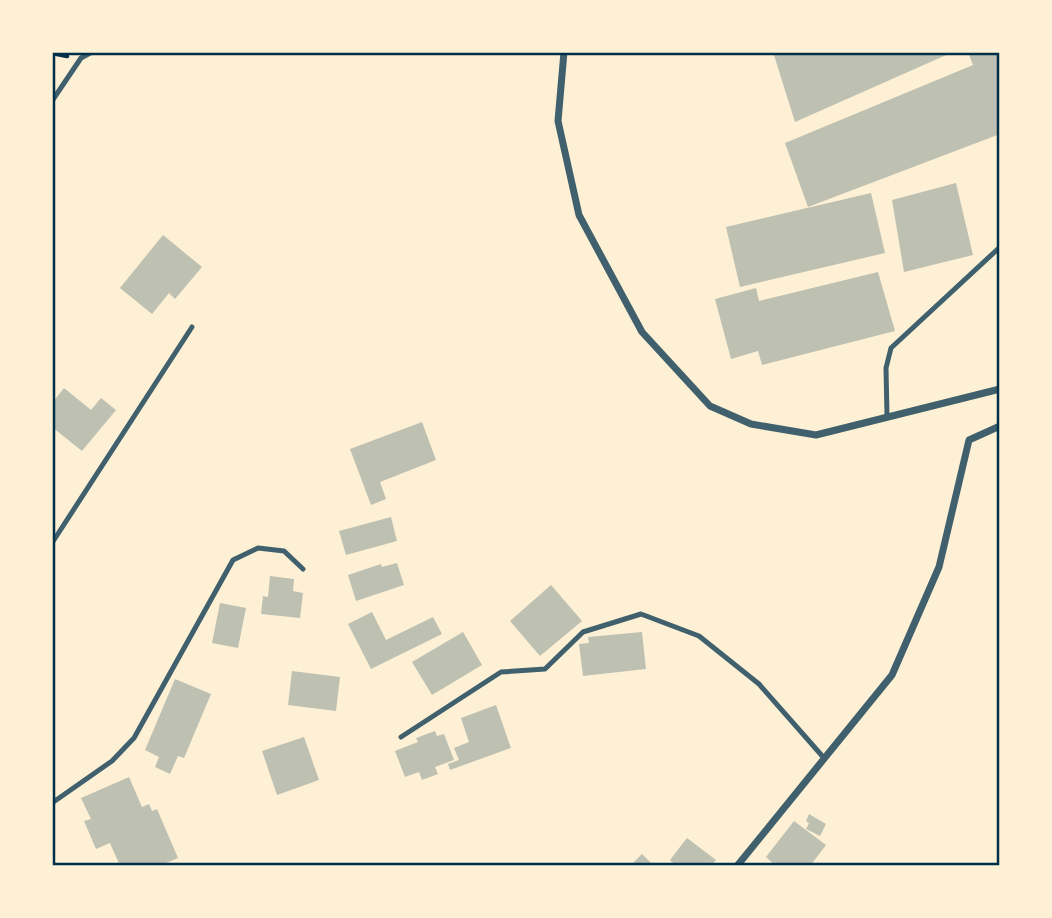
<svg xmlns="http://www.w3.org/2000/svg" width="1052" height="918" font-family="Bitter,serif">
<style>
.building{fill:#bec0b2}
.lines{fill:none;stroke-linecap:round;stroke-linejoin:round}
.path{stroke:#003049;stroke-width:4.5}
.service{stroke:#3f606c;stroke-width:5}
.minor{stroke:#3f606c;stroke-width:7}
.neatline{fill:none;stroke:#003049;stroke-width:2.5}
</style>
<rect width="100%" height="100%" fill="#fdf0d5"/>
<g class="building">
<polygon points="773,52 953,52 795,122"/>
<polygon points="968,52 1000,52 1000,134 808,207 785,143 973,65"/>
<polygon points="956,183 973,255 904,272 892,200"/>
<polygon points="871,193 885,253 740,287 726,227"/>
<polygon points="163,235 202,267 175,299 169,293 152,314 120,288"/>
<polygon points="878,272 895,331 762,365 758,351 731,359 715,299 756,288 759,301"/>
<polygon points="64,388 91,410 101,398 116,410 82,451 52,427 52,403"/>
<polygon points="422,422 436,460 380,482 386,499 371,505 350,449"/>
<polygon points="391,517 397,541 346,555 339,531"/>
<polygon points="397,563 404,585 356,601 348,575 381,564 382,567"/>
<polygon points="270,576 294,579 293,591 303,593 300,618 261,614 263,596 268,597"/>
<polygon points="551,585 582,621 540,656 510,621"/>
<polygon points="220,603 246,608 238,648 212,643"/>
<polygon points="372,612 386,640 433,617 442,634 371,669 348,624"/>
<polygon points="463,632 482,665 432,695 412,662"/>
<polygon points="642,632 646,669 583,676 579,644 589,643 588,637"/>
<polygon points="292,671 340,677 336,711 288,705"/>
<polygon points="175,679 211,694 184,758 178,756 170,774 155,767 159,757 145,750"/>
<polygon points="496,705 511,748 450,770 448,764 459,760 454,748 469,742 461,718"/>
<polygon points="435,731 437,736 444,734 454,760 435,767 438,774 422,780 419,772 405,777 395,751 418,742 416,738"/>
<polygon points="304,737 319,780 277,795 262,751"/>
<polygon points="129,777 142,807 149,804 152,811 157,809 178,858 159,866 120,866 110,843 96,849 84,821 91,819 81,798"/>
<polygon points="809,814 826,824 820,836 806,829 809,823 806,821"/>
<polygon points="794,821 826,845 810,866 776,866 766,857"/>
<polygon points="687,838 716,860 711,866 676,866 670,860"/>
<polygon points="642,854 654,866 630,866"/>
</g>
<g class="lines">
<polyline class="path" points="52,53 67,56"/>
<g class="service">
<polyline points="52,101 81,58 92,52"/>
<polyline points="887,416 886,368 891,348 1000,247"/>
<polyline points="52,543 192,327"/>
<polyline points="401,737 501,672 545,669 583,632 641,614 699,636 759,684 824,758"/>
<polyline points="52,803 112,761 134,738 233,560 258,548 284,551 303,569"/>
</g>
<g class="minor">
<polyline points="564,52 558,121 579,215 642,332 710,406 751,424 816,435 1000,389"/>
<polyline points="737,866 892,675 939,567 969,440 1000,426"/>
</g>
</g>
<rect width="1052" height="918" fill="none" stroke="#fdf0d5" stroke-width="108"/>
<rect x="54" y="54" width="944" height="810" class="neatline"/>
</svg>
